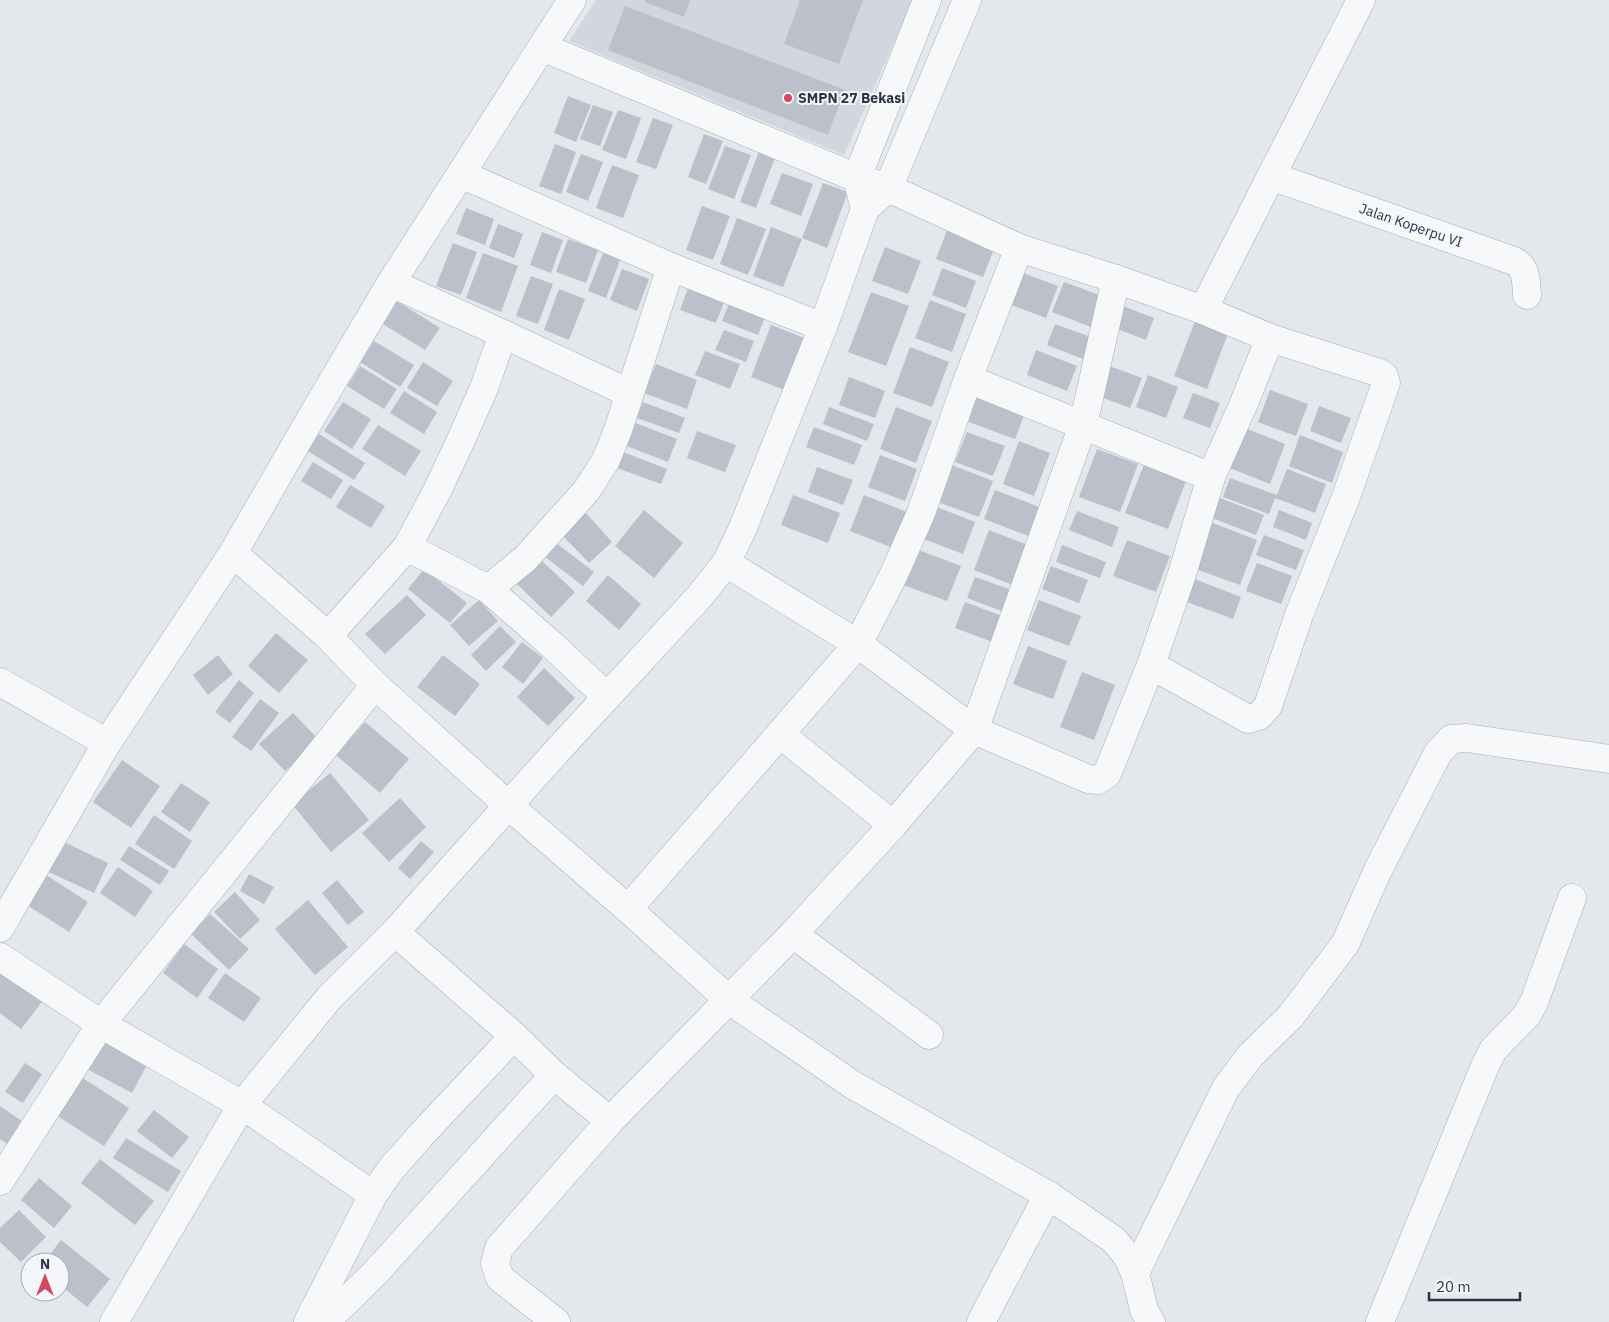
<svg xmlns="http://www.w3.org/2000/svg" width="1609" height="1322" font-family="'IBM Plex Sans',sans-serif">
<style>
.built{fill:#d2d6de}
.building{fill:#bbc0ca}
.lines{fill:none;stroke-linecap:round;stroke-linejoin:round}
.minor-casing{stroke:#a9aeb7;stroke-width:29}
.minor{stroke:#f7f8fa;stroke-width:28}
.poi-dot{fill:#d1495b;stroke:#f4f6f9;stroke-width:2}
.labels{text-anchor:middle;dominant-baseline:central;stroke-width:4;stroke-linejoin:round;paint-order:stroke}
.poi-label{font-size:14px;font-weight:bold;fill:#2b3445;stroke:#f4f6f9;text-anchor:start}
.street-label{font-size:14px;fill:#2b3445;stroke:#f4f6f9}
</style>
<rect width="100%" height="100%" fill="#e4e7ec"/>
<polygon class="built" points="596,0 913,0 844,155 569,41"/>
<g class="building">
<polygon points="646,0 690,0 684,17 645,2"/>
<polygon points="800,0 863,0 839,64 784,44"/>
<polygon points="625,6 845,90 828,135 608,50"/>
<polygon points="568,96 591,105 576,142 554,133"/>
<polygon points="593,105 613,112 600,146 580,139"/>
<polygon points="618,110 641,118 626,159 602,150"/>
<polygon points="653,118 673,125 656,169 636,162"/>
<polygon points="704,134 723,141 706,184 688,177"/>
<polygon points="555,144 576,152 561,194 539,186"/>
<polygon points="725,146 751,155 734,199 708,189"/>
<polygon points="761,146 777,152 756,208 740,202"/>
<polygon points="581,154 603,162 588,201 566,192"/>
<polygon points="612,165 639,175 623,218 596,208"/>
<polygon points="782,173 813,184 801,216 770,204"/>
<polygon points="823,183 848,192 827,248 802,238"/>
<polygon points="702,206 730,216 713,260 686,250"/>
<polygon points="466,208 494,219 485,245 456,234"/>
<polygon points="737,218 766,229 748,275 720,264"/>
<polygon points="498,224 523,234 514,258 489,248"/>
<polygon points="949,225 996,244 983,277 936,259"/>
<polygon points="771,227 802,239 783,287 753,276"/>
<polygon points="542,232 563,240 551,273 530,265"/>
<polygon points="568,239 598,250 586,283 556,272"/>
<polygon points="453,243 477,252 461,295 436,286"/>
<polygon points="885,247 921,261 908,294 872,281"/>
<polygon points="483,253 518,266 501,312 466,298"/>
<polygon points="603,253 620,260 606,298 588,291"/>
<polygon points="942,268 976,281 966,308 932,295"/>
<polygon points="622,269 649,279 637,311 610,300"/>
<polygon points="1023,273 1058,286 1046,318 1011,305"/>
<polygon points="531,276 553,284 538,324 516,316"/>
<polygon points="1064,282 1102,296 1091,327 1052,312"/>
<polygon points="688,288 724,302 716,323 680,310"/>
<polygon points="559,289 585,299 569,340 544,330"/>
<polygon points="871,292 909,306 886,366 848,352"/>
<polygon points="395,300 440,328 425,350 381,323"/>
<polygon points="930,300 966,314 952,352 915,338"/>
<polygon points="729,303 765,317 758,335 722,321"/>
<polygon points="1115,303 1154,318 1146,340 1107,325"/>
<polygon points="1197,316 1230,328 1207,389 1174,376"/>
<polygon points="1055,324 1091,337 1083,359 1047,345"/>
<polygon points="771,325 807,339 787,391 751,377"/>
<polygon points="724,330 754,341 746,362 715,350"/>
<polygon points="374,341 414,365 400,387 360,362"/>
<polygon points="910,347 949,362 932,407 893,393"/>
<polygon points="1036,350 1077,366 1067,391 1027,375"/>
<polygon points="705,351 740,364 730,389 695,375"/>
<polygon points="423,362 453,381 437,406 407,388"/>
<polygon points="656,364 697,380 687,409 644,393"/>
<polygon points="1104,364 1142,378 1130,408 1093,394"/>
<polygon points="360,366 397,389 384,409 347,386"/>
<polygon points="1148,375 1178,387 1166,418 1136,407"/>
<polygon points="849,377 885,391 875,418 839,405"/>
<polygon points="975,389 1027,408 1015,439 963,420"/>
<polygon points="1270,390 1308,404 1296,436 1258,422"/>
<polygon points="404,391 437,412 424,434 390,413"/>
<polygon points="1193,393 1220,403 1210,428 1183,418"/>
<polygon points="343,402 371,419 352,449 324,431"/>
<polygon points="643,402 685,418 679,433 637,418"/>
<polygon points="1319,406 1351,418 1341,443 1310,431"/>
<polygon points="829,407 874,424 867,441 823,424"/>
<polygon points="896,407 932,421 916,463 880,449"/>
<polygon points="633,422 677,439 668,462 624,445"/>
<polygon points="378,425 421,451 405,476 362,449"/>
<polygon points="814,427 862,445 854,465 806,447"/>
<polygon points="1242,427 1285,444 1270,484 1227,467"/>
<polygon points="314,431 365,463 354,480 303,448"/>
<polygon points="697,431 736,445 725,472 687,458"/>
<polygon points="967,432 1005,446 993,476 955,462"/>
<polygon points="1300,435 1343,452 1332,483 1289,466"/>
<polygon points="1019,441 1050,453 1034,496 1003,484"/>
<polygon points="1097,449 1138,464 1120,512 1079,497"/>
<polygon points="623,452 667,469 661,484 617,468"/>
<polygon points="880,455 917,469 905,501 868,487"/>
<polygon points="1147,457 1189,473 1168,529 1125,513"/>
<polygon points="313,462 343,480 331,499 301,481"/>
<polygon points="949,464 993,481 979,517 935,501"/>
<polygon points="817,467 853,480 843,505 808,492"/>
<polygon points="1287,469 1326,484 1315,513 1275,498 1269,514 1223,497 1230,478 1277,495"/>
<polygon points="350,485 385,506 371,528 336,507"/>
<polygon points="995,490 1042,508 1031,537 984,519"/>
<polygon points="793,495 840,513 828,543 781,525"/>
<polygon points="864,495 907,512 893,548 850,531"/>
<polygon points="1220,498 1264,515 1256,535 1212,518"/>
<polygon points="934,506 975,522 963,554 921,538"/>
<polygon points="644,510 683,543 654,578 615,546"/>
<polygon points="1279,510 1312,523 1306,540 1273,527"/>
<polygon points="1077,511 1119,527 1112,547 1069,530"/>
<polygon points="585,512 612,542 589,563 561,534"/>
<polygon points="1210,522 1257,540 1240,585 1193,568"/>
<polygon points="989,530 1028,545 1013,585 974,570"/>
<polygon points="1264,535 1304,550 1296,570 1256,555"/>
<polygon points="551,539 594,572 583,586 540,553"/>
<polygon points="1127,540 1170,556 1156,592 1113,576"/>
<polygon points="1062,545 1106,562 1100,578 1056,562"/>
<polygon points="908,546 961,566 947,601 895,582"/>
<polygon points="540,559 575,592 551,617 516,583"/>
<polygon points="1257,563 1292,576 1281,604 1246,591"/>
<polygon points="1051,566 1088,580 1079,603 1042,589"/>
<polygon points="424,569 467,603 450,623 408,589"/>
<polygon points="608,575 641,604 619,630 586,601"/>
<polygon points="975,577 1020,593 1012,615 967,598"/>
<polygon points="1192,578 1241,597 1233,619 1184,601"/>
<polygon points="407,595 426,615 385,654 365,634"/>
<polygon points="479,600 498,621 469,646 450,625"/>
<polygon points="1039,600 1081,616 1069,646 1027,630"/>
<polygon points="965,602 1013,620 1003,646 955,628"/>
<polygon points="500,626 516,642 486,671 471,655"/>
<polygon points="276,633 308,660 279,693 248,666"/>
<polygon points="522,642 543,658 523,684 502,667"/>
<polygon points="1028,646 1067,661 1053,699 1013,684"/>
<polygon points="218,655 233,674 208,695 193,675"/>
<polygon points="443,655 480,684 455,716 417,687"/>
<polygon points="544,668 575,698 548,726 517,697"/>
<polygon points="1082,672 1115,685 1094,740 1060,727"/>
<polygon points="239,680 254,693 230,723 215,712"/>
<polygon points="260,699 279,713 251,751 232,737"/>
<polygon points="293,713 319,740 285,771 259,744"/>
<polygon points="365,722 409,759 380,793 336,755"/>
<polygon points="122,760 160,786 131,828 93,802"/>
<polygon points="330,773 369,820 331,852 292,804"/>
<polygon points="181,783 210,802 190,832 161,812"/>
<polygon points="400,798 426,827 389,862 362,833"/>
<polygon points="154,815 192,841 174,869 135,844"/>
<polygon points="421,841 434,852 410,879 398,868"/>
<polygon points="64,842 108,863 94,893 49,872"/>
<polygon points="129,846 169,871 160,885 120,860"/>
<polygon points="118,867 153,891 135,917 100,893"/>
<polygon points="249,874 274,887 264,904 240,891"/>
<polygon points="46,875 88,902 69,932 27,905"/>
<polygon points="337,880 364,912 348,925 322,893"/>
<polygon points="235,892 260,920 240,939 214,912"/>
<polygon points="308,900 348,947 315,975 275,929"/>
<polygon points="210,914 249,949 229,970 191,934"/>
<polygon points="184,944 218,969 197,998 163,973"/>
<polygon points="0,962 45,998 21,1029 0,1013"/>
<polygon points="225,973 261,998 244,1022 208,998"/>
<polygon points="107,1033 151,1057 132,1093 87,1069"/>
<polygon points="25,1063 42,1074 23,1103 5,1092"/>
<polygon points="78,1075 129,1108 104,1146 53,1113"/>
<polygon points="0,1106 29,1126 13,1148 0,1139"/>
<polygon points="154,1110 189,1137 172,1158 137,1131"/>
<polygon points="126,1138 181,1171 168,1192 113,1158"/>
<polygon points="100,1159 154,1201 135,1225 81,1183"/>
<polygon points="39,1178 72,1206 54,1228 21,1200"/>
<polygon points="19,1210 46,1237 21,1262 0,1242 0,1228"/>
<polygon points="61,1240 110,1279 87,1307 60,1285 60,1262 44,1262"/>
</g>
<g class="lines">
<g class="minor-casing">
<g id="minor">
<polyline points="927,0 857,178 865,209 888,188 967,0"/>
<polyline points="542,47 857,178 888,188 1019,248 1116,279 1203,310 1270,338 1380,373 1384,376 1386,383 1346,497 1299,615 1268,706 1259,716 1248,719 1151,665"/>
<polyline points="461,174 671,267 823,327"/>
<path d="M1271,176l243,85c13,7 12,20 13,34"/>
<polyline points="391,283 503,334 629,393"/>
<polyline points="1203,310 1361,0"/>
<polyline points="968,379 1211,477"/>
<polyline points="407,547 488,589 552,645 607,697"/>
<polyline points="233,553 328,636 375,685 508,805 628,909 729,1000 853,1085 1048,1195 1114,1240 1127,1256 1135,1273 1144,1310 1151,1322"/>
<polyline points="726,563 858,644 974,730 1088,779 1098,780 1107,774 1151,665 1183,571 1211,477 1244,403 1270,338"/>
<polyline points="488,589 525,559 587,490 606,460 618,430 671,267"/>
<polyline points="328,636 407,547 437,491 460,442 484,388 503,334"/>
<polyline points="0,682 107,743"/>
<polyline points="780,734 893,825"/>
<polyline points="628,909 858,644 894,574 921,513 968,379 1019,248"/>
<polyline points="0,928 107,743 233,553 315,411 391,283 572,0"/>
<polyline points="395,932 514,1036 554,1075 610,1121"/>
<polyline points="793,934 929,1035"/>
<polyline points="0,957 101,1024 242,1105 373,1195"/>
<polyline points="0,1181 101,1024 375,685"/>
<polyline points="1135,1273 1226,1088 1250,1056 1290,1017 1345,944 1378,870 1438,753 1451,739 1467,738 1609,759"/>
<polyline points="114,1322 242,1105 329,998 395,932 557,751 699,597 726,563 742,530 823,327 865,209"/>
<polyline points="308,1322 373,1195 392,1168 422,1134 514,1036"/>
<polyline points="325,1322 377,1271 554,1075"/>
<polyline points="556,1322 500,1278 495,1263 499,1248 610,1121 793,934 893,825 974,730 1083,425 1116,279"/>
<polyline points="981,1322 1048,1195"/>
<polyline points="1380,1322 1485,1066 1493,1050 1527,1015 1534,1002 1572,898"/>
</g>
</g>
<use href="#minor" class="minor"/>
</g>
<circle class="poi-dot" cx="788" cy="98" r="5"/>
<g class="labels">
<g class="poi-label">
<text x="798" y="98">SMPN 27 Bekasi</text>
</g>
<g class="street-label">
<text transform="translate(1411 225) rotate(19)">Jalan Koperpu VI</text>
</g>
</g>
<g transform="translate(45 1277)"><circle r="24" fill="#f4f6f9" stroke="#a4a8b1"/>
<path d="M0-4L9 19L0 12L-9 19Z" fill="#d1495b"/>
<text y="-8" font-size="14" font-weight="bold" text-anchor="middle" fill="#2b3445">N</text>
</g>
<path d="M1429 1292v8h91v-8" fill="none" stroke="#2b3445" stroke-width="2.5"/>
<text x="1436" y="1292" font-size="15" fill="#2b3445" stroke="#f4f6f9" stroke-width="4" paint-order="stroke">20 m</text>
</svg>
